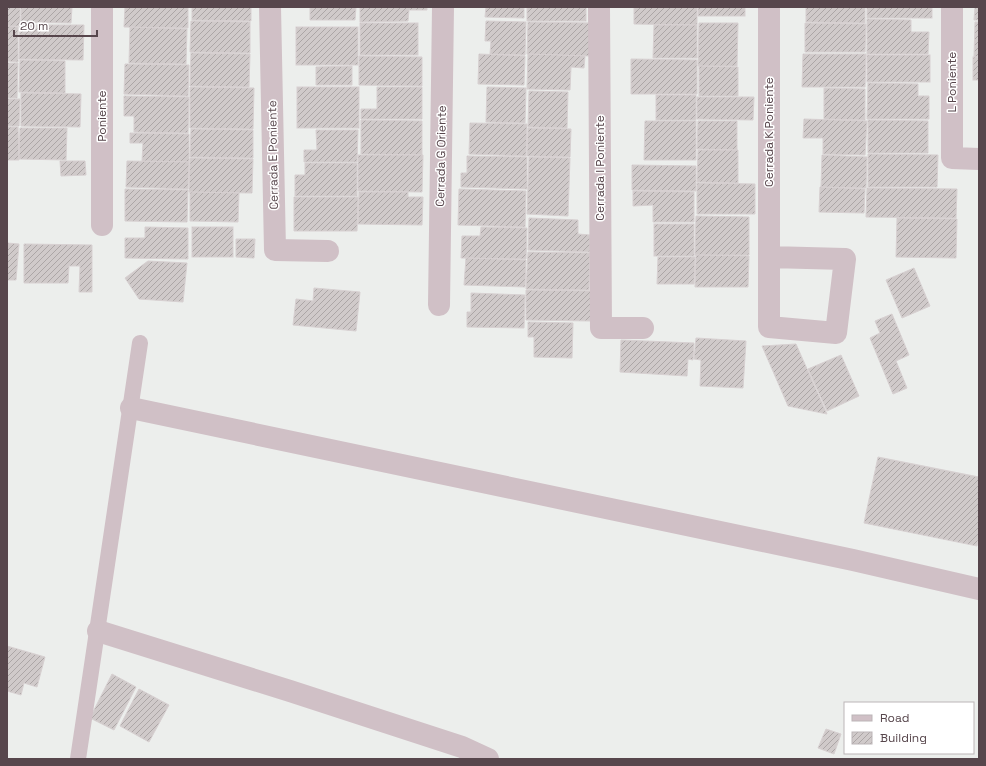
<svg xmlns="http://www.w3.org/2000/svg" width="986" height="766" font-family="'Space Grotesk',sans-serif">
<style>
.building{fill:url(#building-hatch);stroke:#d7d0d1}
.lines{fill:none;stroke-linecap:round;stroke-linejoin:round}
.service{stroke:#d0c0c6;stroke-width:16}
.minor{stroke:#d0c0c6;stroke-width:22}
.labels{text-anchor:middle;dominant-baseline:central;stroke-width:3;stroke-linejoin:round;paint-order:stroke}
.street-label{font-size:12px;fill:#57464c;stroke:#fff}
</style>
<defs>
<pattern id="building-hatch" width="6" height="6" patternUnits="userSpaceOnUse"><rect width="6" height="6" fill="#d0caca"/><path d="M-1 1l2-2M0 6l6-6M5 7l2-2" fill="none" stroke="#aca6a6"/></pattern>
</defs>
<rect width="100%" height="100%" fill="#eceeec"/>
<g class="building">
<rect x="7" y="7" width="13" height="19"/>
<polygon points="21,7 72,7 71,23 21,22"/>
<polygon points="125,7 188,7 188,28 124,27"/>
<polygon points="192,7 251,7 251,21 192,20"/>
<polygon points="310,7 356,7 355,20 310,20"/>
<polygon points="360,7 427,7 427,10 409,10 408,21 360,22"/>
<polygon points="486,7 524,7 524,18 485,17"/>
<rect x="527" y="7" width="59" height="14"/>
<polygon points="634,7 697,7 697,25 634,24"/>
<rect x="698" y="7" width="47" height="9"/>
<polygon points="806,7 865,7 865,23 806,22"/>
<rect x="867" y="7" width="65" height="11"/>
<polygon points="975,7 979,7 979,20 974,20"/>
<polygon points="867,19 911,20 911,32 929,32 928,54 867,54"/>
<polygon points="191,21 250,22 250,53 190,52"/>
<polygon points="486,21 526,22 525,55 490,54 491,41 485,41"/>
<polygon points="528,22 592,23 591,56 527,54"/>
<polygon points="975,22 979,22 979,57 974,57"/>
<rect x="360" y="23" width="58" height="32"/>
<polygon points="699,23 738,23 737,66 698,66"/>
<polygon points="805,23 866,24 865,52 805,52"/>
<polygon points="20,25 84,25 83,60 19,59"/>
<polygon points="654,25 697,25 697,58 653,58"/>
<polygon points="7,26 18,27 18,62 7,61"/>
<polygon points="130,27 187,29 186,64 129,63"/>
<rect x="296" y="27" width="62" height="38"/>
<polygon points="191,53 250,54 249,87 190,86"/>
<polygon points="479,54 525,56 524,85 478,84"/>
<polygon points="528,54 585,56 584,68 571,67 570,90 527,89"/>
<polygon points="803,54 866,54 865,87 802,87"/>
<rect x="867" y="55" width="63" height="27"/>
<polygon points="359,56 422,57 422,86 359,85"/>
<rect x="973" y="57" width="6" height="23"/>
<polygon points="631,59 697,60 697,94 631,94"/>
<polygon points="20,60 65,61 65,93 19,92"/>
<polygon points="7,63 18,63 17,98 7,98"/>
<polygon points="125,64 189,65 188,96 124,94"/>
<polygon points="352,66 352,85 316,85 316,67"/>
<polygon points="699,66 738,67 738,96 699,96"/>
<polygon points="868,83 918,84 918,96 929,96 929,119 867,119"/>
<polygon points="190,87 254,88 253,129 190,128"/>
<rect x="297" y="87" width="62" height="41"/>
<polygon points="377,87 422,87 422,119 361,119 361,109 377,109"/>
<polygon points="487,87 526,88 525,123 486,122"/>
<polygon points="824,88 865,89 865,120 824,119"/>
<polygon points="529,91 568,92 567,128 528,127"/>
<polygon points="21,93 81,94 80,127 21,126"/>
<rect x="656" y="95" width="40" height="25"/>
<polygon points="124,96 189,97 188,133 134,132 134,116 124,116"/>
<polygon points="697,97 754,97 753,120 697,119"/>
<polygon points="7,99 20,99 19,126 7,126"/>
<polygon points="804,119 867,121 865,155 823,154 823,138 803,138"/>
<polygon points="361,120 422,121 422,155 361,154"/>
<polygon points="868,120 928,121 928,153 868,153"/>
<polygon points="645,121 696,121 696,160 644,160"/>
<polygon points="698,121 737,121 737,150 697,149"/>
<polygon points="470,123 527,124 526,156 469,154"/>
<polygon points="7,127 18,127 19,160 7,160"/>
<polygon points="20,128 67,128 66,160 19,159"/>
<polygon points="528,128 571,129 570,157 527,156"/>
<polygon points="191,129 253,130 253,158 190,157"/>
<polygon points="316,130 358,130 357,162 304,162 304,150 317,150"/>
<polygon points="130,133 189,134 189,162 142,161 143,143 130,143"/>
<polygon points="698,150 738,150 738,183 697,182"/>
<polygon points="868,154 938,155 937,187 868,187"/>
<polygon points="358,155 423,155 422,192 358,191"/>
<polygon points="822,155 867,157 866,188 821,187"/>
<polygon points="467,156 527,157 527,189 461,187 461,173 467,173"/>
<polygon points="529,157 570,158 568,216 527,214"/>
<polygon points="190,158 253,159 252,193 189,192"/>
<polygon points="60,161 85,161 86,175 61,176"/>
<polygon points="127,161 189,162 188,189 126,187"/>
<polygon points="305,163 357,163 357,196 295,196 295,175 305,175"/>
<polygon points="632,165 696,166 696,191 632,190"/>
<polygon points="697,183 755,184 755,214 697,214"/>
<polygon points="820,187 865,189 864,213 819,212"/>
<polygon points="867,188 957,189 956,218 866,217"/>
<polygon points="125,189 188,190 187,222 125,221"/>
<polygon points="459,189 526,191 525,227 458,225"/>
<polygon points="633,191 694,192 694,222 653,222 653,205 633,206"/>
<polygon points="190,192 239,193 238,222 190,221"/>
<polygon points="359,192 408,192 408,197 423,197 422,225 358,224"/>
<polygon points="294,197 358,197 357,231 294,231"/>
<polygon points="696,216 749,217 749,255 695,255"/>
<polygon points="529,218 578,220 578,234 590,235 590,252 528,250"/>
<polygon points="897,218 957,219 956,258 896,257"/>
<rect x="654" y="224" width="40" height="32"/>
<polygon points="145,227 188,228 188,259 125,258 125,238 145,238"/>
<rect x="192" y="227" width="41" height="30"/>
<polygon points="481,227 527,228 526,259 461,258 462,236 480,236"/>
<polygon points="236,239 255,239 254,258 236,257"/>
<polygon points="7,243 19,244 16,280 7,280"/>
<polygon points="24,244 92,245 92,292 79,292 80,266 69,266 68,283 24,283"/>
<polygon points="528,252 590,253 589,290 526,289"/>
<polygon points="696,255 749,256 748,287 695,287"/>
<polygon points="658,257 695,257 694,284 657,284"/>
<polygon points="466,258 526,260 525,287 464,285"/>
<polygon points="148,261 187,263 183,302 139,299 125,278"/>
<polygon points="914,268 930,306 902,318 886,280"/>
<polygon points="314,288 360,292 356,331 293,325 296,299 313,301"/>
<polygon points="526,290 592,291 591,321 526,320"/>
<polygon points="471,293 525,295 524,328 467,327 467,312 471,312"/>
<polygon points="892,314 909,355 896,361 907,388 893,394 870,338 880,333 875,321"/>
<polygon points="528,322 573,323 572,358 534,357 534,337 528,337"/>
<polygon points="696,338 746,341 743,388 700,386 701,360 694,359"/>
<polygon points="621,340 694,343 693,360 688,359 687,376 620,372"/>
<polygon points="796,344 827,414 788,406 762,346"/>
<polygon points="841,355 859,396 827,411 808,369"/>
<polygon points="878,457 979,477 979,536 977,546 864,523"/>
<polygon points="7,646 45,657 37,687 24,683 21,695 7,691"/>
<polygon points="112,674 136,687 114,730 90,718"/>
<polygon points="139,689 169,705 149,742 120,726"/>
<polygon points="826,729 841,734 834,754 818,748"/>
</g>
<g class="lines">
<polyline class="service" points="78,759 140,343"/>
<g class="minor">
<polyline points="270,7 275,250 328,251"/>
<polyline points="599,7 601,328 643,328"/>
<polyline points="769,7 769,327 836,333 845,259 769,257"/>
<polyline points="952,7 952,158 979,159"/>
<polyline points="102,225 102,7"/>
<polyline points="439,305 443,7"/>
<polyline points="131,408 853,560 979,589"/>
<polyline points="98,631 290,691 462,747 488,759"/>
</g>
</g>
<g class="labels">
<g class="street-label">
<text transform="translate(952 82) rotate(-90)">L Poniente</text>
<text transform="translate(102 116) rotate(-90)">Poniente</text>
<text transform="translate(769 132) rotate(-90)">Cerrada K Poniente</text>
<text transform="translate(273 155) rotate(-91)">Cerrada E Poniente</text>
<text transform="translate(441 156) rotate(-89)">Cerrada G Oriente</text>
<text transform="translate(600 168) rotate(-90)">Cerrada I Poniente</text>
</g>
</g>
<rect width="986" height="766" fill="none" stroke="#57464c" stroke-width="16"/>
<rect x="844" y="702" width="130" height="52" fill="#ffffff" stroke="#bcb5b7"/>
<rect x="852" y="715" width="20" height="6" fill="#d0c0c6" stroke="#bcb5b7"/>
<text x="880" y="722" font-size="12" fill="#57464c">Road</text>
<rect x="852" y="732" width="20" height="12" fill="url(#building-hatch)" stroke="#bcb5b7"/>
<text x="880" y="742" font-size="12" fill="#57464c">Building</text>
<path d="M14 30v6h83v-6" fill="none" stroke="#57464c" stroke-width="2"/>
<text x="20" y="30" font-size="12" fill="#57464c" stroke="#ffffff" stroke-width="3" paint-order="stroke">20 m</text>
</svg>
